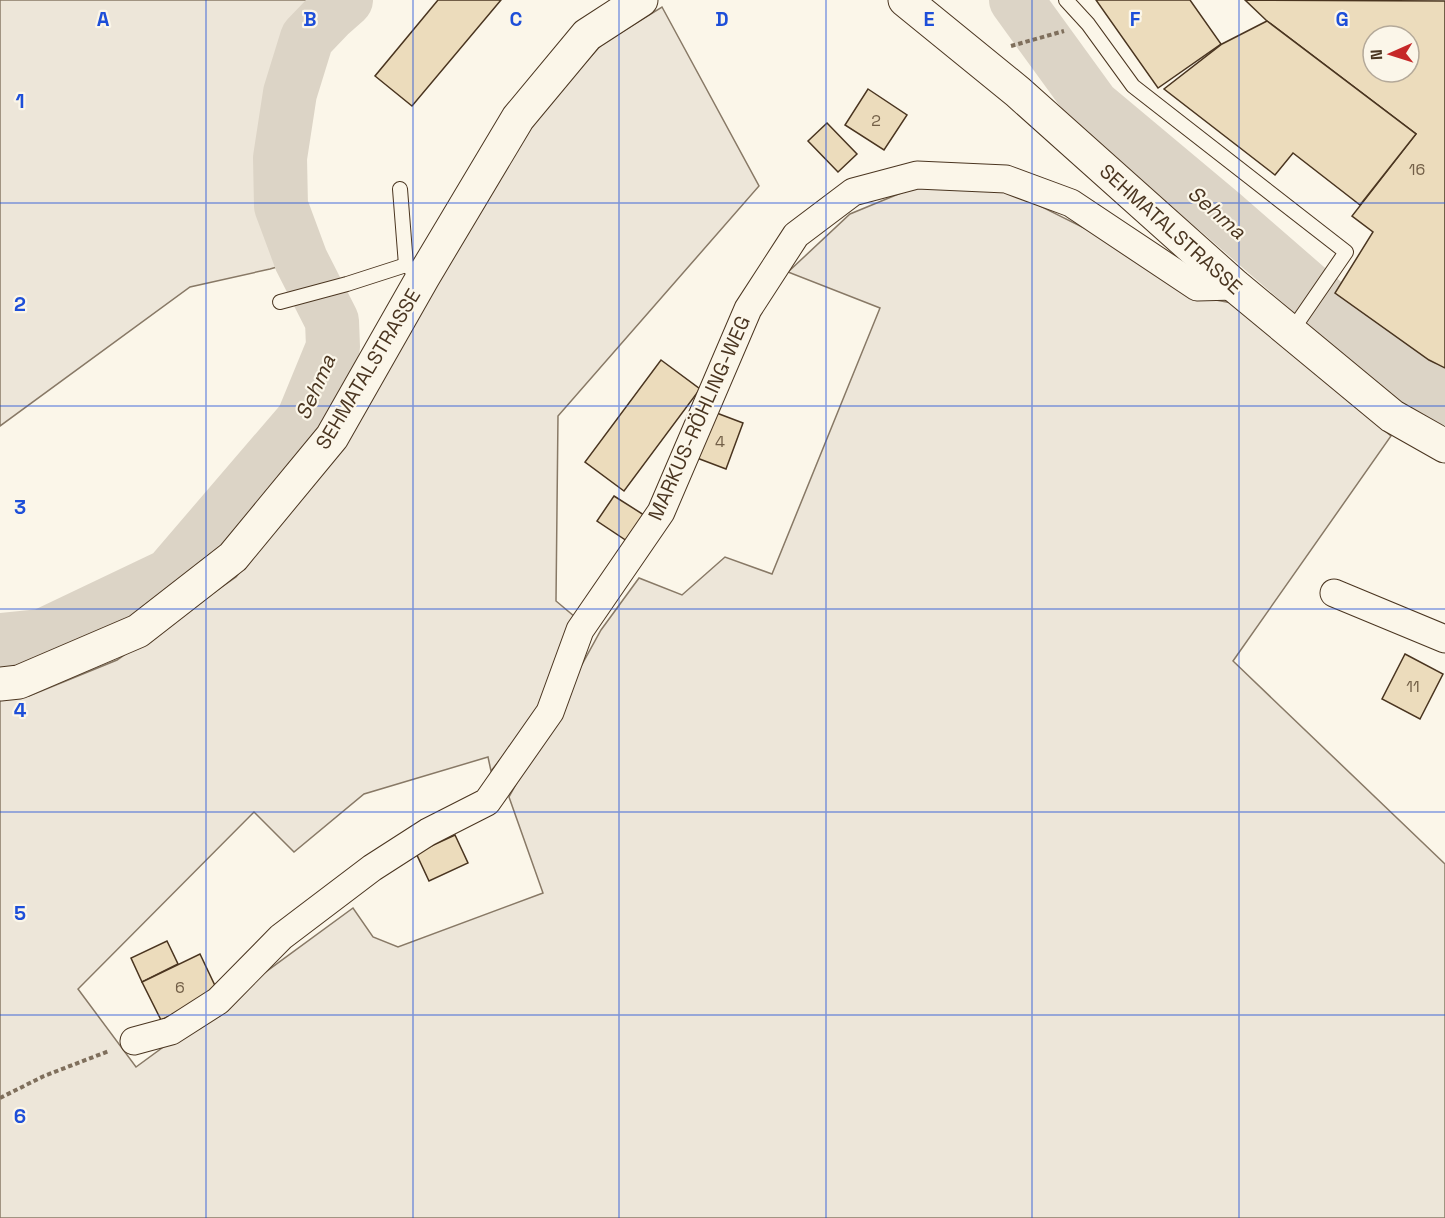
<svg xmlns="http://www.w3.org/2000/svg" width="1445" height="1218" font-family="'Space Grotesk',sans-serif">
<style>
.green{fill:#ede6d9;stroke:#887966;stroke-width:1.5}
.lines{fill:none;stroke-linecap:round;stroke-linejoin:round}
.river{stroke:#dcd4c6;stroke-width:54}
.building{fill:#ecdcbc;stroke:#4a3520;stroke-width:1.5;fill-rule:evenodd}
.service-casing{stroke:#4a3520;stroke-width:16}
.minor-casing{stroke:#4a3520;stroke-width:29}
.secondary-casing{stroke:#4a3520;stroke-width:35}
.path{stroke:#7f6f5c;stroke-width:4;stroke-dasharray:4.5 3;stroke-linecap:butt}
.service{stroke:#fbf6e9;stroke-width:14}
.minor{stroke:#fbf6e9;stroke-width:27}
.secondary{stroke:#fbf6e9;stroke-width:33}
.grid{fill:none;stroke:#1d4ed8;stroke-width:1.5;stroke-opacity:0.55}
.labels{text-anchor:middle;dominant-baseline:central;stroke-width:4.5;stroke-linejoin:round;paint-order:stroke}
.number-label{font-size:16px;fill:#725f47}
.street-label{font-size:20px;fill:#4a3520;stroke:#fbf6e9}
.water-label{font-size:21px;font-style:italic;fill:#4a3520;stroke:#fbf6e9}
.grid-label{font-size:20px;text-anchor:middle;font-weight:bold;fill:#1d4ed8;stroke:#fbf6e9;stroke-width:4.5;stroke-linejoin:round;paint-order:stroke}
</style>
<rect width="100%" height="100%" fill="#fbf6e9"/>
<g class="green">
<polygon points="0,0 348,0 329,15 307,38 290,93 280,158 281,206 301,260 270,269 190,287 0,426"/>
<polygon points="662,7 759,186 558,416 556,601 575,617 538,712 491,771 488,757 364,794 294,852 254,812 78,989 136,1067 353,908 373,937 398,947 543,893 509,797 601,630 639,578 682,595 725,557 772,574 880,308 788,272 850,214 913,188 1006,189 1140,256 1189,295 1232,303 1391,436 1233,661 1445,864 1445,1218 0,1218 0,698 29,696 117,660 236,577 343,447 474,209 545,108 602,44"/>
</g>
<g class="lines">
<g class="river">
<polyline points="1016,0 1093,106 1222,214 1422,388 1445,398"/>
<polyline points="0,640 42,636 170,575 303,420 333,347 332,321 301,260 281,206 280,158 290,93 307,38 329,15 346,0"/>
</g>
</g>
<g class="building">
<polygon points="438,0 501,0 412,106 375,76"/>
<polygon points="1096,0 1190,0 1221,44 1158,88"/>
<path d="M1245,0l200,1v367l-16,-8 -94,-67 38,-61 -21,-16 64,-82 -149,-113zM1373,36h36v36h-36z"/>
<polygon points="1267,21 1416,134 1360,205 1293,153 1275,175 1164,89 1222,44"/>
<polygon points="868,89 907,115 884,150 845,125"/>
<polygon points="827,123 857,154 838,172 808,141"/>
<polygon points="661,360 700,389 624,491 585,462"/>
<polygon points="714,412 743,423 726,469 697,458"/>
<polygon points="614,496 644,515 627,541 597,521"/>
<polygon points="1405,654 1443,674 1420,719 1382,699"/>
<polygon points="455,835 468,863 429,881 416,853"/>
<polygon points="167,941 178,964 142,982 131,958"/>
<polygon points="200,954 218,992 161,1020 142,982"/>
</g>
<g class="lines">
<g class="service-casing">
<g id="service">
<polyline points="1066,0 1088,24 1133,86 1346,252 1291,332"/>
<polyline points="400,189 406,265 411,269"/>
<polyline points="280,302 347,284 406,265"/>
</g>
</g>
<g class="minor-casing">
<g id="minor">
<polyline points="1334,593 1445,639"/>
<polyline points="134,1041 171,1031 218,1001 281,937 372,868 428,832 487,802 550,712 580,630 661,512 748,309 796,235 853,192 917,175 1006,179 1071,203 1197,287 1235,286"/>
</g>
</g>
<g class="secondary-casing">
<g id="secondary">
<polyline points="905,0 1018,92 1235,286 1392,416 1445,446"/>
<polyline points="0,684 19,682 138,631 233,557 332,437 423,277 518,118 587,35 641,0"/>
</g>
</g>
<g class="path">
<polyline points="1011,46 1064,31"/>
<polyline points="0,1098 44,1076 109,1051"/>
</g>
<use href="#service" class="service"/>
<use href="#minor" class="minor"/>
<use href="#secondary" class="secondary"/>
</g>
<path class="grid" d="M206,0v1218M413,0v1218M619,0v1218M826,0v1218M1032,0v1218M1239,0v1218M0,203h1445M0,406h1445M0,609h1445M0,812h1445M0,1015h1445"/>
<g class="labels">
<g class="number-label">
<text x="876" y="120">2</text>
<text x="1417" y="169">16</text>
<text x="720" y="441">4</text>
<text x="1413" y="686">11</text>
<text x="180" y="987">6</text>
</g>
<g class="street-label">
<text transform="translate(1171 229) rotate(42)">SEHMATALSTRASSE</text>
<text transform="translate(368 369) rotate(-59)">SEHMATALSTRASSE</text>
<text transform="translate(699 418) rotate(-66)">MARKUS-RÖHLING-WEG</text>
</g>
<g class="water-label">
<text transform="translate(1217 212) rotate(41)">Sehma</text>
<text transform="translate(315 387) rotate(-66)">Sehma</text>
</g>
</g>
<g class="grid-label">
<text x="103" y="26">A</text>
<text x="310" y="26">B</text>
<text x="516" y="26">C</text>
<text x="722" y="26">D</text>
<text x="929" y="26">E</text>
<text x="1135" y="26">F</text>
<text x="1342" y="26">G</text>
<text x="20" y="108">1</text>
<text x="20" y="311">2</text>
<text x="20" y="514">3</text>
<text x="20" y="717">4</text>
<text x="20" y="920">5</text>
<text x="20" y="1123">6</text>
</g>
<g transform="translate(1391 54) rotate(267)"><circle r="28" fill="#fbf6e9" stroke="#b4a999" stroke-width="1.5"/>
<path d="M0-4.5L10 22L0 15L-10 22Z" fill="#c62828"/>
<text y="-9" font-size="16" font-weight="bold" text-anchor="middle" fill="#4a3520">N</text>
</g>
</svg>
